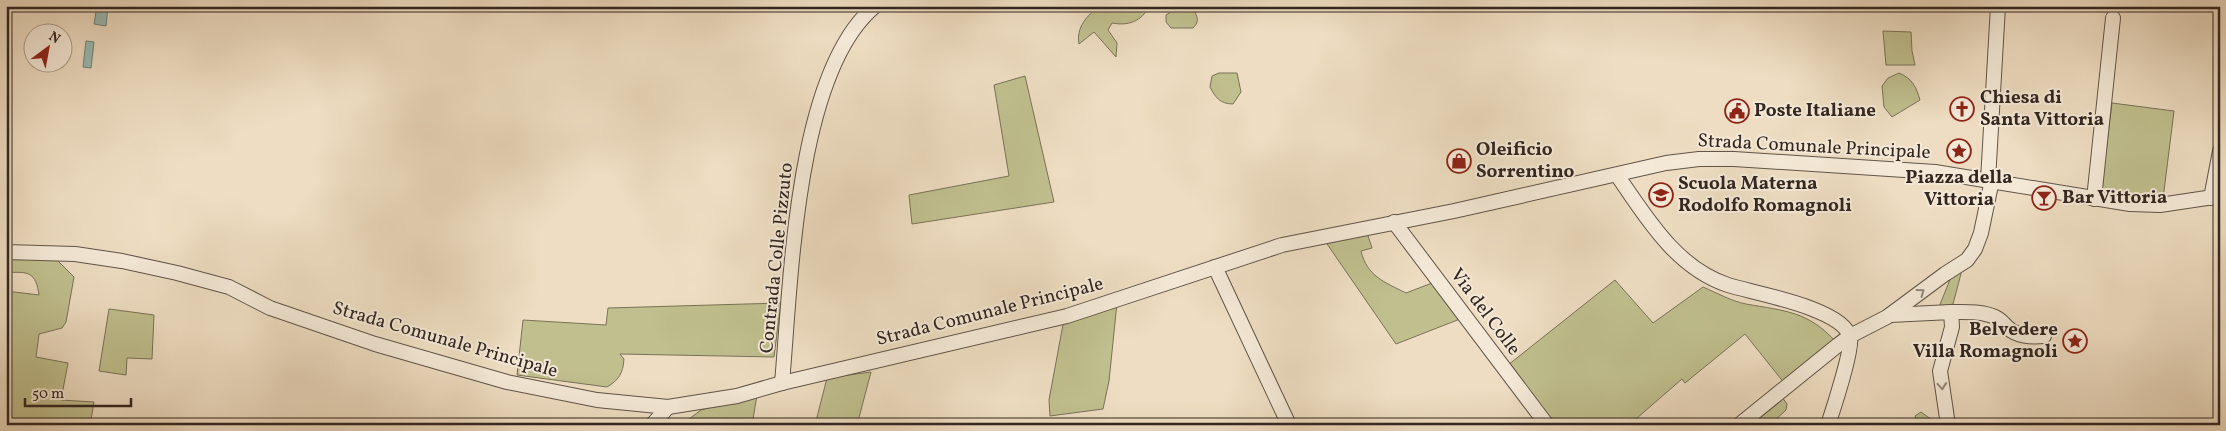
<svg xmlns="http://www.w3.org/2000/svg" width="2226" height="431" font-family="Vollkorn,serif">
<style>
.green{fill:#c0bf8e;stroke:#797258}
.water{fill:#99bbb5;stroke:#707f7a}
.lines{fill:none;stroke-linecap:round;stroke-linejoin:round}
.minor-casing{stroke:#615449;stroke-width:16}
.minor{stroke:#f4e9d7;stroke-width:14}
.oneway{stroke:#93887c}
.labels{text-anchor:middle;dominant-baseline:central;stroke-width:4;stroke-linejoin:round;paint-order:stroke}
.poi-label{font-size:19px;font-weight:bold;fill:#322621;stroke:#f4e9d7;text-anchor:start}
.street-label{font-size:19px;fill:#322621;stroke:#f4e9d7}
</style>
<rect width="100%" height="100%" fill="#eeddc2"/>
<filter id="stains"><feTurbulence type="fractalNoise" baseFrequency=".004" numOctaves="4"/><feColorMatrix values="0 0 0 0 .2 0 0 0 0 .09 0 0 0 0 .02 0 0 0 .5 -.17"/></filter>
<radialGradient id="worn" r=".72"><stop offset=".6" stop-color="#630" stop-opacity="0"/><stop offset="1" stop-color="#630" stop-opacity=".3"/></radialGradient>
<g class="green">
<path d="M1099,6h50c-7,16 -22,20 -37,17l-4,7 9,13 -1,14 -22,-25 -15,12c-3,-17 8,-28 20,-38z"/>
<path d="M1180,9l15,3c3,7 4,10 -2,16h-22l-5,-6v-7l8,-5z"/>
<polygon points="1883,31 1911,32 1912,51 1915,65 1886,65"/>
<path d="M1219,73h18l4,19 -8,12c-13,0 -18,-7 -23,-17l2,-11z"/>
<path d="M1899,73c14,6 17,14 21,27l-28,17 -8,-10 -2,-21 6,-8z"/>
<polygon points="1025,76 1054,202 912,224 909,195 1009,176 994,85"/>
<polygon points="2112,103 2174,111 2163,199 2101,191"/>
<path d="M1367,233l5,15 -11,3c6,25 23,31 45,42l26,-10 28,36 -64,25 -71,-103z"/>
<path d="M55,258l19,19 -8,45 -4,6 -23,6 -3,23 32,6 -7,37 33,2 -4,23h-84v-134l33,4c-3,-23 -11,-24 -33,-22v-13z"/>
<polygon points="1962,270 1953,304 1939,307 1951,277"/>
<path d="M1615,280l38,43 50,-36c14,6 28,14 43,17 39,7 62,7 90,38l-51,42 -40,-50 -60,49 -3,-4 -53,46h-75l-46,-60z"/>
<path d="M781,303l-7,54 -154,-3 4,5c-1,14 -5,21 -17,28l-90,-12 6,-55 83,5 2,-17z"/>
<polygon points="1117,303 1109,381 1103,409 1050,416 1049,400 1064,319"/>
<polygon points="109,309 154,315 152,359 127,358 126,375 99,371"/>
<polygon points="871,372 857,425 815,425 827,378"/>
<polygon points="757,395 752,425 674,425 689,419 701,410"/>
<polygon points="1782,397 1787,404 1786,410 1770,425 1744,425"/>
<polygon points="1921,412 1932,420 1941,423 1941,425 1926,425 1917,421 1915,416"/>
</g>
<g class="water">
<polygon points="97,6 108,6 106,26 94,24"/>
<polygon points="86,41 94,42 91,68 83,67"/>
</g>
<g class="lines">
<g class="minor-casing">
<g id="minor">
<path d="M1617,175c29,42 59,93 111,110 25,8 115,23 122,52 3,11 -17,73 -22,88"/>
<polyline points="1988,180 1998,6"/>
<polyline points="2211,198 2220,151"/>
<polyline points="2094,199 2113,18"/>
<polyline points="1394,222 1547,425"/>
<polyline points="6,252 75,254 122,261 177,273 229,287 270,308 375,344 507,382 597,400 668,407 737,396 782,383 1067,316 1282,245 1454,211 1666,163 1699,159 1734,159 1935,172 2130,204 2160,205 2220,196"/>
<polyline points="1215,267 1289,425"/>
<path d="M1951,312c14,0 31,-1 44,5 5,2 8,6 12,10 10,10 24,10 37,9"/>
<polyline points="1890,315 1951,312 1952,327 1940,371 1948,425"/>
<path d="M782,383c9,-99 13,-311 93,-377"/>
<polyline points="652,425 668,407"/>
<polyline points="1739,425 1838,345 1850,336 1887,317 1945,274 1967,260 1975,249 1981,233 1992,180"/>
</g>
</g>
<use href="#minor" class="minor"/>
</g>
<defs><path id="oneway-chevron" d="M-2-3.5L2.5 0L-2 3.5" fill="none" stroke-width="1.6" stroke-linecap="round" stroke-linejoin="round" transform="scale(1.25)"/></defs>
<g class="oneway">
<use href="#oneway-chevron" transform="translate(1921 292) rotate(-36)"/>
<use href="#oneway-chevron" transform="translate(1942 386) rotate(85)"/>
</g>
<defs>
<g id="church-ring" transform="scale(1.25)"><circle r="9.5" fill="#f4e9d7" stroke="#8f2418" stroke-width="1.5"/><path d="M-1.2-6h2.4v3.5h3.3v2.4h-3.3V6h-2.4V-.1h-3.3v-2.4h3.3Z" fill="#8f2418"/></g>
<g id="civic-ring" transform="scale(1.25)"><circle r="9.5" fill="#f4e9d7" stroke="#8f2418" stroke-width="1.5"/><path d="M-.6-6.5H3V-4.5H.6V-3L4-1V1h2V6H-6V1h2V-1L-.6-3ZM-1.2 2.5V6h2.4V2.5Z" fill="#8f2418"/></g>
<g id="sight-ring" transform="scale(1.25)"><circle r="9.5" fill="#f4e9d7" stroke="#8f2418" stroke-width="1.5"/><path d="M0-6L1.8-2.2L6-1.7L2.9 1.2L3.7 5.4L0 3.3L-3.7 5.4L-2.9 1.2L-6-1.7L-1.8-2.2Z" fill="#8f2418"/></g>
<g id="shop-ring" transform="scale(1.25)"><circle r="9.5" fill="#f4e9d7" stroke="#8f2418" stroke-width="1.5"/><path d="M-5-2.5h2.3a2.7 3.5 0 0 1 5.4 0H5L5.5 6h-11ZM-1.5-2.5h3a1.5 2.3 0 0 0-3 0Z" fill="#8f2418"/></g>
<g id="school-ring" transform="scale(1.25)"><circle r="9.5" fill="#f4e9d7" stroke="#8f2418" stroke-width="1.5"/><path d="M0-5L7-2L0 1L-7-2ZM-4 1L0 2.5L4 1V4Q0 6-4 4Z" fill="#8f2418"/></g>
<g id="bar-ring" transform="scale(1.25)"><circle r="9.5" fill="#f4e9d7" stroke="#8f2418" stroke-width="1.5"/><path d="M-6-5H6L.8 .8V4.5H3.5V6h-7V4.5H-.8V.8Z" fill="#8f2418"/></g>
</defs>
<g fill-rule="evenodd">
<use href="#church-ring" x="1962" y="109"/>
<use href="#civic-ring" x="1737" y="111"/>
<use href="#sight-ring" x="1959" y="151"/>
<use href="#shop-ring" x="1459" y="161"/>
<use href="#school-ring" x="1661" y="195"/>
<use href="#bar-ring" x="2044" y="198"/>
<use href="#sight-ring" x="2075" y="341"/>
</g>
<g class="labels">
<g class="poi-label">
<text x="1980" y="98">Chiesa di<tspan x="1980" dy="22">Santa Vittoria</tspan></text>
<text x="1754" y="111">Poste Italiane</text>
<text x="1476" y="150">Oleificio<tspan x="1476" dy="22">Sorrentino</tspan></text>
<text x="1959" y="178" text-anchor="middle">Piazza della<tspan x="1959" dy="22">Vittoria</tspan></text>
<text x="1678" y="184">Scuola Materna<tspan x="1678" dy="22">Rodolfo Romagnoli</tspan></text>
<text x="2062" y="198">Bar Vittoria</text>
<text x="2058" y="330" text-anchor="end">Belvedere<tspan x="2058" dy="22">Villa Romagnoli</tspan></text>
</g>
<g class="street-label">
<text transform="translate(1814 147) rotate(3)">Strada Comunale Principale</text>
<text transform="translate(777 258) rotate(-84)">Contrada Colle Pizzuto</text>
<text transform="translate(990 312) rotate(-14)">Strada Comunale Principale</text>
<text transform="translate(1485 312) rotate(53)">Via del Colle</text>
<text transform="translate(445 340) rotate(16)">Strada Comunale Principale</text>
</g>
</g>
<rect width="2226" height="431" fill="none" stroke="#eeddc2" stroke-width="25"/>
<rect x="8" y="8" width="2211" height="416" fill="none" stroke="#322621" stroke-width="2.5"/>
<rect x="12" y="12" width="2201" height="406" fill="none" stroke="#322621"/>
<g transform="translate(48 48) rotate(32)"><circle r="24" fill="#f4e9d7" stroke="#a69b8e"/>
<path d="M0-4L9 19L0 12L-9 19Z" fill="#8f2418"/>
<text y="-8" font-size="14" font-weight="bold" text-anchor="middle" fill="#322621">N</text>
</g>
<path d="M25 398v8h106v-8" fill="none" stroke="#322621" stroke-width="2.5"/>
<text x="32" y="398" font-size="15" fill="#322621" stroke="#f4e9d7" stroke-width="4" paint-order="stroke">50 m</text>
<rect width="100%" height="100%" filter="url(#stains)"/>
<rect width="100%" height="100%" fill="url(#worn)"/>
</svg>
